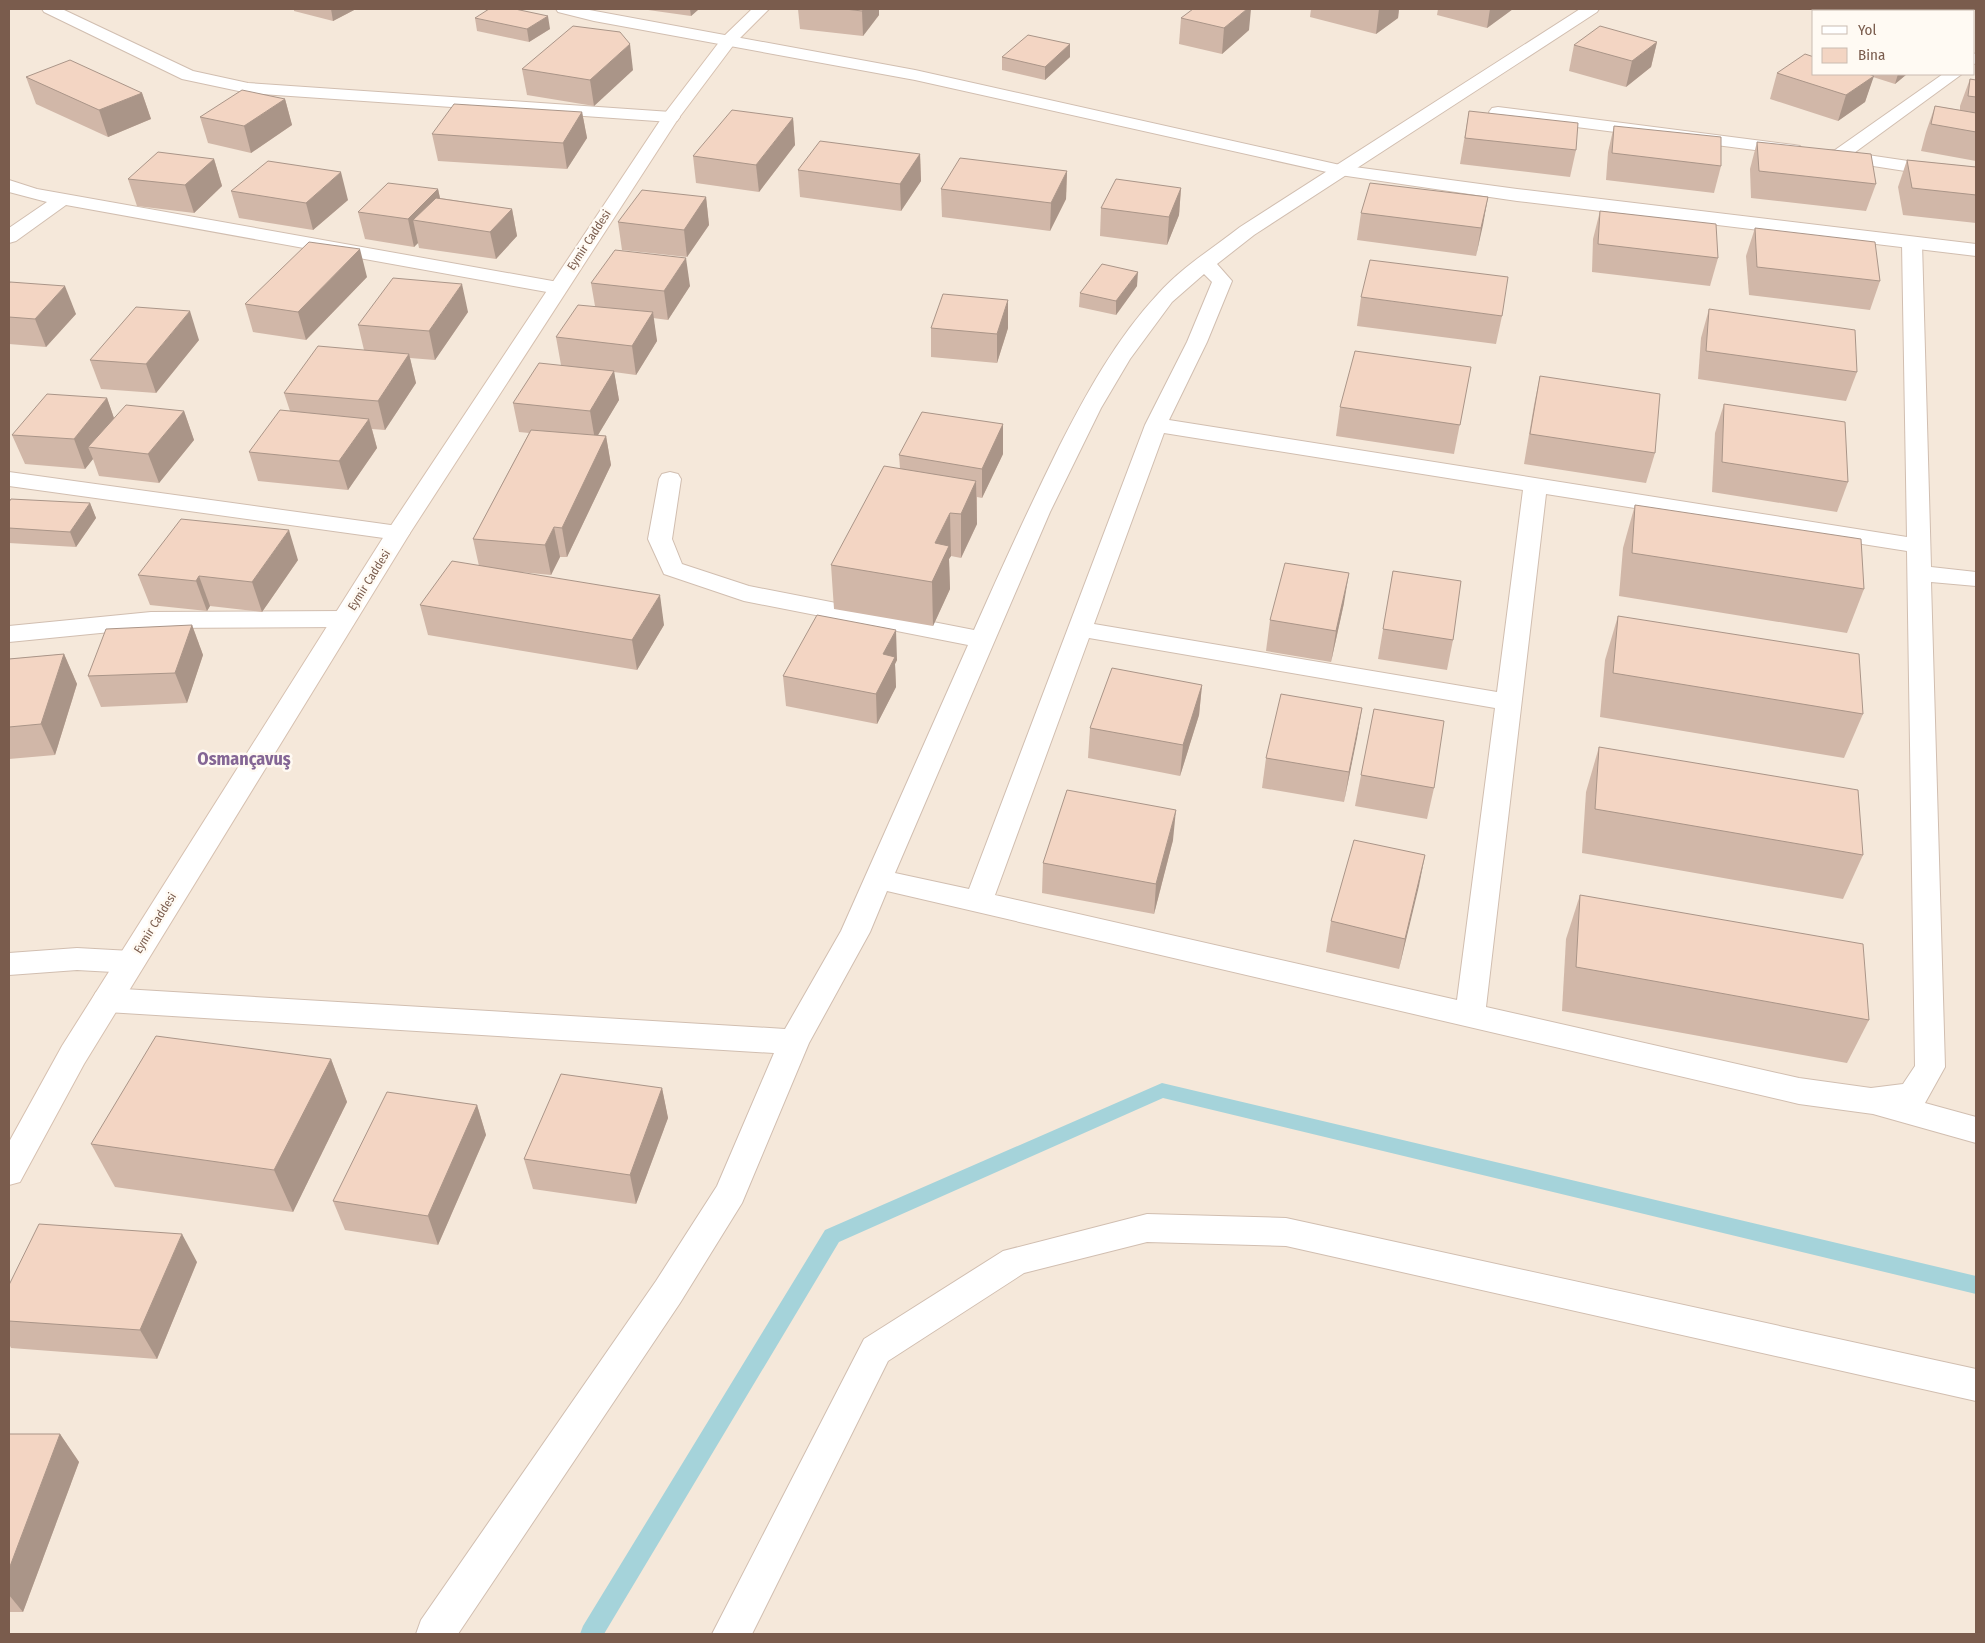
<svg xmlns="http://www.w3.org/2000/svg" width="1985" height="1643" font-family="'Fira Sans Condensed',sans-serif">
<style>
.residential{fill:#f5e8da;fill-rule:evenodd}
.lines{fill:none;stroke-linecap:round;stroke-linejoin:round}
.stream{fill:#a5d3da;fill-rule:evenodd}
.minor-casing{stroke:#d1beb0;stroke-width:2}
.tertiary-casing{stroke:#d1beb0;stroke-width:2}
.secondary-casing{stroke:#d6c0b0;stroke-width:2}
.minor{fill:#fff;fill-rule:evenodd}
.tertiary{fill:#fff;fill-rule:evenodd}
.secondary{fill:#fff;fill-rule:evenodd}
.wall{fill:#d1b7a8}
.shaded-wall{fill:#aa9588}
.building{fill:#f3d5c3;stroke:#aa9588}
.labels{text-anchor:middle;dominant-baseline:central;stroke-width:5;stroke-linejoin:round;paint-order:stroke}
.street-label{font-size:12px;fill:#7a5c4d;stroke:#fffaf3}
.district-label{font-size:18px;font-weight:bold;fill:#846695;stroke:#fffaf3}
</style>
<rect width="100%" height="100%" fill="#fdf6ec"/>
<path class="residential" d="M9,9h1967v1625h-1967zM1814,11h160v63h-160z"/>
<g class="lines">
<polygon class="stream" points="1162,1083 1976,1276 1976,1294 1163,1098 839,1242 604,1634 580,1634 583,1626 825,1230"/>
<g class="minor-casing">
<g id="minor">
<polygon points="42,9 62,9 193,71 248,83 671,112 677,113 680,117 677,121 671,122 248,93 182,79 44,12"/>
<path d="M1580,9h19l-2,3 -343,223 -37,29 15,17 -25,61 -38,78 738,117 -5,-294 3,-4 7,-2 7,2 3,4 9,324 45,5v14l-45,-4 14,485 -20,36 51,14v26l-103,-29 -74,-10 -912,-213 -17,41 -61,111 -67,160 -62,100 -222,331h-42l5,-14 235,-339 61,-95 57,-133 -667,-41 -11,-4 -4,-8 4,-8 11,-4 678,41 56,-98 127,-286 -224,-44 -80,-27 -16,-35 11,-60 3,-5 8,-2 8,2 3,5 -9,60 10,25 67,22 225,44c27,-61 55,-122 85,-183 27,-53 57,-108 99,-153 23,-26 55,-46 82,-67zM1204,274l8,8 -25,60 -42,83 -176,464 -74,-16 155,-361 51,-104 29,-49 42,-57zM1164,433l359,57 -26,202 -403,-68zM1546,494l361,57 8,515 -12,18 -32,4 -72,-10 -313,-71zM1089,638l406,70 -38,292 -462,-105z"/>
<polygon points="1976,53 1976,63 1974,64 1974,54"/>
<polygon points="1943,74 1962,74 1854,153 1976,171 1976,182 1828,159 1825,155 1828,151 1835,150"/>
<polygon points="1498,107 1794,145 1800,146 1803,150 1800,154 1794,155 1492,116 1489,112 1492,108"/>
<polygon points="9,180 37,189 558,282 565,284 568,288 565,292 558,294 66,205 16,241 9,243 9,228 47,202 9,192"/>
<polygon points="9,472 398,526 406,528 410,533 406,538 398,540 9,486"/>
<polygon points="344,611 353,613 356,619 353,625 344,627 151,628 9,642 9,626 151,612"/>
<polygon points="77,948 131,951 141,954 146,962 141,970 131,973 77,970 9,975 9,953"/>
<polygon points="1147,1214 1286,1218 1976,1369 1976,1401 1286,1246 1147,1242 1024,1273 888,1361 752,1634 712,1634 864,1339 1003,1251"/>
</g>
</g>
<g class="tertiary-casing">
<polygon id="tertiary" points="556,9 584,9 915,70 1340,165 1517,189 1976,244 1976,256 1517,201 1340,175 915,80 594,21 558,12"/>
</g>
<g class="secondary-casing">
<polygon id="secondary" points="752,9 769,9 735,43 678,119 410,533 84,1064 20,1182 9,1185 9,1142 62,1046 386,533 665,113 723,37"/>
</g>
<use href="#minor" class="minor"/>
<use href="#tertiary" class="tertiary"/>
<use href="#secondary" class="secondary"/>
</g>
<g class="wall">
<polygon points="294,9 356,9 333,21 294,11"/>
<polygon points="641,9 699,9 691,16"/>
<polygon points="798,9 879,9 879,15 863,36 800,29"/>
<polygon points="1311,9 1399,9 1398,18 1376,34 1310,17"/>
<polygon points="1438,9 1513,9 1487,28 1437,15"/>
<polygon points="475,18 550,29 529,42 477,31"/>
<polygon points="1181,18 1249,30 1222,54 1179,44"/>
<polygon points="1657,42 1651,67 1626,87 1569,71 1574,45"/>
<polygon points="1070,44 1070,57 1045,80 1002,70 1002,57"/>
<polygon points="522,69 633,70 594,106 527,95"/>
<polygon points="1777,73 1814,74 1907,74 1895,84 1873,77 1865,102 1838,121 1770,99"/>
<polygon points="26,77 142,93 151,119 108,137 36,104"/>
<polygon points="1970,79 1976,80 1976,161 1921,151 1926,132 1935,106 1960,110 1960,106"/>
<polygon points="285,99 292,125 251,153 208,143 200,117"/>
<polygon points="1469,111 1576,150 1570,177 1460,164"/>
<polygon points="582,112 587,138 567,169 438,161 432,134"/>
<polygon points="793,118 795,145 759,192 696,183 693,156"/>
<polygon points="1614,126 1721,166 1714,193 1606,180 1608,152"/>
<polygon points="1757,142 1876,184 1866,211 1751,198 1750,169"/>
<polygon points="920,154 921,181 901,211 800,197 798,170"/>
<polygon points="214,159 222,186 194,213 137,206 128,179"/>
<polygon points="1907,160 1976,167 1976,223 1903,215 1898,187"/>
<polygon points="1067,171 1066,199 1050,231 942,217 941,189"/>
<polygon points="1181,188 1179,215 1167,245 1100,236 1101,208"/>
<polygon points="438,189 440,198 512,209 517,236 496,259 419,248 418,243 414,247 365,239 358,212"/>
<polygon points="231,191 348,200 313,230 239,218"/>
<polygon points="706,197 709,225 687,257 622,250 618,222"/>
<polygon points="1488,197 1476,256 1357,240 1361,213"/>
<polygon points="1600,211 1718,258 1710,286 1592,272 1593,239"/>
<polygon points="1755,228 1880,281 1870,310 1749,295 1746,256"/>
<polygon points="367,277 306,340 253,332 245,304"/>
<polygon points="591,283 690,286 668,320 653,318 657,341 636,375 614,372 619,400 598,435 606,436 611,465 567,557 560,557 551,575 520,572 664,625 637,670 428,635 420,605 479,566 473,539 529,433 519,432 513,403 561,365 556,337 595,306"/>
<polygon points="9,284 76,314 46,347 9,344"/>
<polygon points="1137,286 1116,315 1079,307 1080,293"/>
<polygon points="1361,297 1502,316 1496,344 1357,326"/>
<polygon points="1008,300 1008,328 997,363 931,357 931,328"/>
<polygon points="1709,309 1857,372 1846,401 1698,379 1701,338"/>
<polygon points="468,312 435,360 410,358 416,383 385,430 372,429 377,448 348,490 258,481 249,452 290,411 284,393 364,350 358,325"/>
<polygon points="199,340 156,393 101,389 90,360"/>
<polygon points="1471,367 1454,454 1336,436 1340,407"/>
<polygon points="1540,376 1655,453 1646,483 1524,464 1534,405"/>
<polygon points="107,398 114,418 184,411 194,440 159,483 99,476 93,459 85,469 25,464 12,435"/>
<polygon points="1724,404 1848,482 1837,512 1712,492 1715,433"/>
<polygon points="1003,424 1003,454 982,498 977,497 977,524 961,558 951,556 949,559 950,589 933,626 834,609 831,565 900,469 899,455"/>
<polygon points="9,502 90,503 96,518 76,547 9,543"/>
<polygon points="1635,505 1864,589 1847,633 1619,596 1623,548"/>
<polygon points="298,560 262,612 210,606 207,611 150,605 138,575"/>
<polygon points="1393,571 1453,640 1447,670 1378,659"/>
<polygon points="1344,603 1331,662 1266,651 1270,620"/>
<polygon points="1618,616 1863,714 1844,758 1600,717 1605,660"/>
<polygon points="192,625 203,655 187,703 101,707 88,676"/>
<polygon points="64,654 77,684 55,755 9,759 9,659"/>
<polygon points="897,660 895,664 896,687 877,724 786,706 783,676"/>
<polygon points="1202,685 1199,715 1180,776 1088,758 1090,728"/>
<polygon points="1362,708 1344,802 1262,788 1266,758"/>
<polygon points="1374,709 1434,788 1427,819 1355,806"/>
<polygon points="1599,747 1863,855 1843,899 1582,853 1586,792"/>
<polygon points="1173,840 1154,914 1042,893 1043,863"/>
<polygon points="1425,855 1399,969 1326,952 1331,921"/>
<polygon points="1580,895 1869,1020 1847,1063 1562,1011 1566,939"/>
<polygon points="331,1059 347,1102 293,1212 115,1187 91,1144"/>
<polygon points="662,1088 668,1118 636,1204 533,1189 524,1159"/>
<polygon points="477,1105 486,1135 438,1245 345,1230 333,1201"/>
<polygon points="197,1262 157,1359 11,1348 9,1344 9,1285"/>
<polygon points="9,1434 60,1434 79,1462 23,1612 9,1612"/>
</g>
<g class="shaded-wall">
<polygon points="331,9 356,9 333,21"/>
<polygon points="690,9 699,9 691,16"/>
<polygon points="863,9 879,9 879,15 863,36 862,11"/>
<polygon points="1247,9 1251,9 1249,30 1222,54 1224,28"/>
<polygon points="1379,9 1399,9 1398,18 1376,34"/>
<polygon points="1490,9 1513,9 1487,28"/>
<polygon points="548,16 550,29 529,42 527,29"/>
<polygon points="1657,42 1651,67 1626,87 1632,61"/>
<polygon points="630,44 633,70 594,106 590,80"/>
<polygon points="1070,44 1070,57 1045,80 1045,67"/>
<polygon points="1898,74 1907,74 1895,84"/>
<polygon points="1874,76 1865,102 1838,121 1846,95"/>
<polygon points="142,93 151,119 108,137 99,110"/>
<polygon points="285,99 292,125 251,153 244,126"/>
<polygon points="582,112 587,138 567,169 563,143"/>
<polygon points="793,118 795,145 759,192 756,165"/>
<polygon points="920,154 921,181 901,211 900,184"/>
<polygon points="214,159 222,186 194,213 185,185"/>
<polygon points="1067,171 1066,199 1050,231 1051,203"/>
<polygon points="341,172 348,200 313,230 306,203"/>
<polygon points="1181,188 1179,215 1167,245 1169,217"/>
<polygon points="438,189 444,217 413,220 418,243 414,247 408,219"/>
<polygon points="706,197 709,225 687,257 684,230"/>
<polygon points="1488,197 1483,225 1476,256 1481,228"/>
<polygon points="512,209 517,236 496,259 490,232"/>
<polygon points="360,249 367,277 306,340 298,312"/>
<polygon points="686,258 690,286 668,320 664,291"/>
<polygon points="1138,272 1137,286 1116,315 1116,301"/>
<polygon points="462,284 468,312 435,360 429,331"/>
<polygon points="65,286 76,314 46,347 35,319"/>
<polygon points="1008,300 1008,328 997,363 997,334"/>
<polygon points="190,311 199,340 156,393 146,364"/>
<polygon points="653,312 657,341 636,375 632,346"/>
<polygon points="409,354 416,383 385,430 378,401"/>
<polygon points="614,371 619,400 595,440 590,411"/>
<polygon points="107,398 117,427 88,447 93,459 85,469 74,439"/>
<polygon points="184,411 194,440 159,483 148,454"/>
<polygon points="369,419 377,448 348,490 339,461"/>
<polygon points="1003,424 1003,454 982,498 982,469"/>
<polygon points="606,436 611,465 567,557 562,528"/>
<polygon points="976,481 977,524 961,558 961,514"/>
<polygon points="90,503 96,518 76,547 70,532"/>
<polygon points="950,513 951,556 949,559 950,589 933,626 932,582 935,543"/>
<polygon points="554,527 560,557 551,575 545,545"/>
<polygon points="289,530 298,560 262,612 252,582"/>
<polygon points="1349,573 1344,603 1331,662 1336,631"/>
<polygon points="199,576 210,606 207,611 196,581"/>
<polygon points="660,595 664,625 637,670 632,640"/>
<polygon points="192,625 203,655 187,703 175,673"/>
<polygon points="896,630 897,660 895,664 896,687 877,724 876,694 883,654"/>
<polygon points="64,654 77,684 55,755 41,724"/>
<polygon points="1202,685 1199,715 1180,776 1183,745"/>
<polygon points="1362,708 1357,738 1344,802 1349,772"/>
<polygon points="1176,810 1173,840 1154,914 1156,884"/>
<polygon points="1425,855 1419,886 1399,969 1405,939"/>
<polygon points="331,1059 347,1102 293,1212 274,1170"/>
<polygon points="662,1088 668,1118 636,1204 630,1175"/>
<polygon points="477,1105 486,1135 438,1245 428,1216"/>
<polygon points="182,1234 197,1262 157,1359 140,1330"/>
<polygon points="60,1434 79,1462 23,1612 9,1595 9,1569"/>
</g>
<g class="building">
<polygon points="489,9 515,9 548,16 527,29 475,18"/>
<polygon points="845,9 863,9 862,11"/>
<polygon points="1193,9 1247,9 1224,28 1181,18"/>
<polygon points="573,26 620,32 630,44 590,80 522,69"/>
<polygon points="1600,26 1657,42 1632,61 1574,45"/>
<polygon points="1028,35 1070,44 1045,67 1002,57"/>
<polygon points="1805,54 1814,57 1814,74 1868,74 1874,76 1846,95 1777,73"/>
<polygon points="70,60 142,93 99,110 26,77"/>
<polygon points="1970,79 1976,80 1976,97 1968,96"/>
<polygon points="242,90 285,99 244,126 200,117"/>
<polygon points="454,104 582,112 563,143 432,134"/>
<polygon points="1935,106 1976,113 1976,132 1931,124"/>
<polygon points="732,110 793,118 756,165 693,156"/>
<polygon points="1469,111 1578,123 1576,150 1465,138"/>
<polygon points="1614,126 1721,137 1721,166 1612,153"/>
<polygon points="820,141 920,154 900,184 798,170"/>
<polygon points="1757,142 1871,154 1876,184 1759,171"/>
<polygon points="158,152 214,159 185,185 128,179"/>
<polygon points="960,158 1067,171 1051,203 941,189"/>
<polygon points="1907,160 1976,167 1976,195 1912,188"/>
<polygon points="268,161 341,172 306,203 231,191"/>
<polygon points="1116,179 1181,188 1169,217 1101,208"/>
<polygon points="388,183 438,189 408,219 358,212"/>
<polygon points="1370,183 1488,197 1481,228 1361,213"/>
<polygon points="642,190 706,197 684,230 618,222"/>
<polygon points="436,198 512,209 490,232 413,220"/>
<polygon points="1600,211 1716,224 1718,258 1598,244"/>
<polygon points="1755,228 1875,242 1880,281 1757,267"/>
<polygon points="309,242 360,249 298,312 245,304"/>
<polygon points="615,250 686,258 664,291 591,283"/>
<polygon points="1370,260 1508,277 1502,316 1361,297"/>
<polygon points="1102,264 1138,272 1116,301 1080,293"/>
<polygon points="393,278 462,284 429,331 358,325"/>
<polygon points="10,282 65,286 35,319 9,317 9,284"/>
<polygon points="943,294 1008,300 997,334 931,328"/>
<polygon points="578,305 653,312 632,346 556,337"/>
<polygon points="136,307 190,311 146,364 90,360"/>
<polygon points="1709,309 1855,330 1857,372 1706,351"/>
<polygon points="318,346 409,354 378,401 284,393"/>
<polygon points="1355,351 1471,367 1460,425 1340,407"/>
<polygon points="539,363 614,371 590,411 513,403"/>
<polygon points="1540,376 1660,394 1655,453 1530,434"/>
<polygon points="47,394 107,398 74,439 12,435"/>
<polygon points="1724,404 1845,422 1848,482 1722,462"/>
<polygon points="126,405 184,411 148,454 88,447"/>
<polygon points="280,410 369,419 339,461 249,452"/>
<polygon points="922,412 1003,424 982,469 899,455"/>
<polygon points="531,430 606,436 562,528 554,527 545,545 473,539"/>
<polygon points="884,466 976,481 961,514 950,513 935,543 949,546 932,582 831,565"/>
<polygon points="11,499 90,503 70,532 9,528 9,502"/>
<polygon points="1635,505 1861,539 1864,589 1632,553"/>
<polygon points="181,519 289,530 252,582 199,576 196,581 138,575"/>
<polygon points="452,561 660,595 632,640 420,605"/>
<polygon points="1285,563 1349,573 1336,631 1270,620"/>
<polygon points="1393,571 1461,581 1453,640 1383,629"/>
<polygon points="817,615 896,630 883,654 895,657 876,694 783,676"/>
<polygon points="1618,616 1859,654 1863,714 1613,673"/>
<polygon points="192,625 175,673 88,676 106,629"/>
<polygon points="64,654 41,724 9,727 9,659"/>
<polygon points="1112,668 1202,685 1183,745 1090,728"/>
<polygon points="1281,694 1362,708 1349,772 1266,758"/>
<polygon points="1374,709 1444,721 1434,788 1361,775"/>
<polygon points="1599,747 1858,790 1863,855 1595,809"/>
<polygon points="1067,790 1176,810 1156,884 1043,863"/>
<polygon points="1354,840 1425,855 1405,939 1331,921"/>
<polygon points="1580,895 1863,944 1869,1020 1576,967"/>
<polygon points="156,1036 331,1059 274,1170 91,1144"/>
<polygon points="561,1074 662,1088 630,1175 524,1159"/>
<polygon points="387,1092 477,1105 428,1216 333,1201"/>
<polygon points="39,1224 182,1234 140,1330 9,1321 9,1285"/>
<polygon points="9,1434 60,1434 9,1569"/>
</g>
<g class="labels">
<g class="street-label">
<text transform="translate(589 240) rotate(-57)">Eymir Caddesi</text>
<text transform="translate(369 580) rotate(-58)">Eymir Caddesi</text>
<text transform="translate(155 923) rotate(-58)">Eymir Caddesi</text>
</g>
<g class="district-label">
<text x="244" y="759">Osmançavuş</text>
</g>
</g>
<rect width="1985" height="1643" fill="none" stroke="#7a5c4d" stroke-width="20"/>
<rect x="1812" y="10" width="162" height="65" fill="#fffaf3" stroke="#cabbb1"/>
<rect x="1822" y="26" width="25" height="8" fill="#ffffff" stroke="#cabbb1"/>
<text x="1858" y="35" font-size="15" fill="#7a5c4d">Yol</text>
<rect x="1822" y="48" width="25" height="15" fill="#f3d5c3" stroke="#cabbb1"/>
<text x="1858" y="60" font-size="15" fill="#7a5c4d">Bina</text>
</svg>
